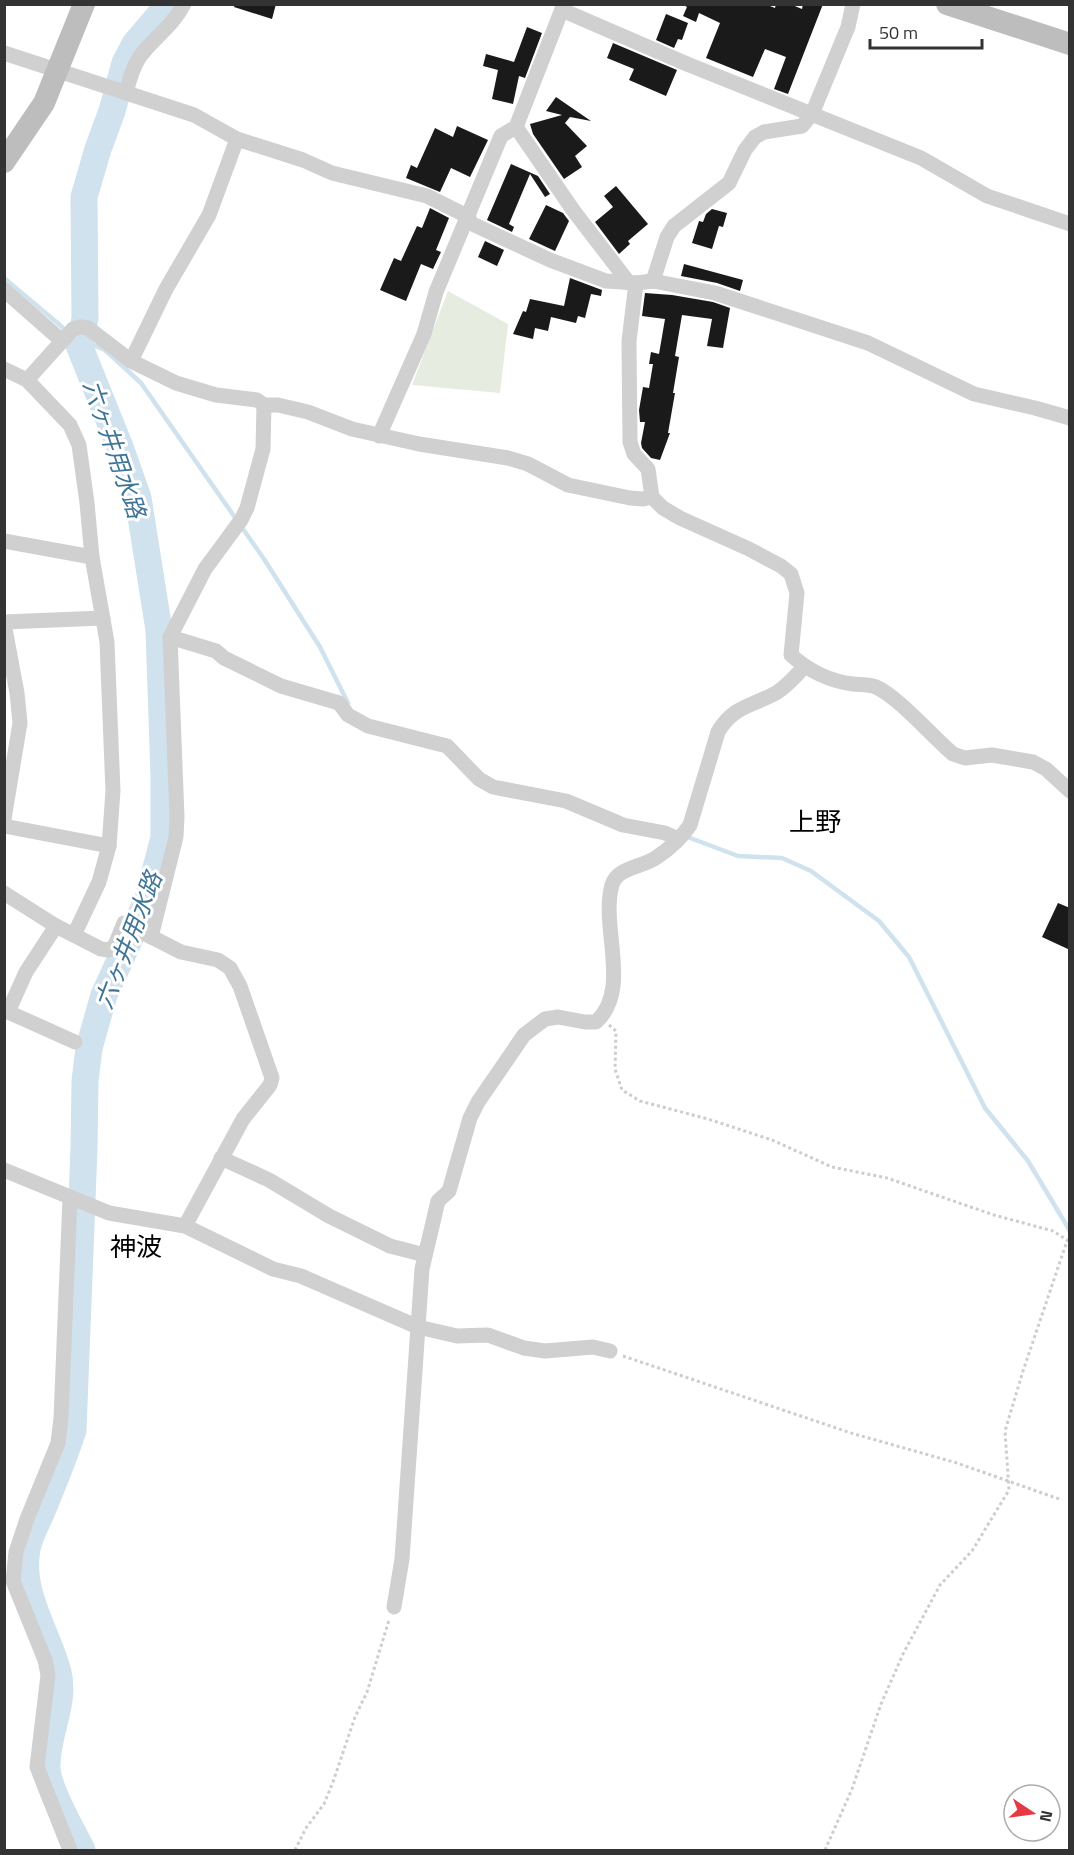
<svg xmlns="http://www.w3.org/2000/svg" width="1074" height="1855" font-family="'Titillium Web','Noto Sans JP',sans-serif">
<style>
.green{fill:#e6ecdf}
.lines{fill:none;stroke-linecap:round;stroke-linejoin:round}
.stream{stroke:#cfe2ee;stroke-width:4.5}
.river{stroke:#cfe2ee;stroke-width:27}
.building{fill:#1a1a1a}
.path{stroke:#cdcdcd;stroke-width:3;stroke-dasharray:3 3;stroke-linecap:butt}
.street{stroke:#d0d0d0;stroke-width:15}
.secondary{stroke:#bdbdbd;stroke-width:22}
.labels{text-anchor:middle;dominant-baseline:central;stroke-width:6;stroke-linejoin:round;paint-order:stroke}
.water-label{font-size:24px;font-style:italic;fill:#3f7597;stroke:#fff}
.quarter-label{font-size:26px;fill:#000;stroke:#fff}
</style>
<rect width="100%" height="100%" fill="#fff"/>
<polygon class="green" points="448,291 508,324 500,393 412,385"/>
<g class="lines">
<g class="stream">
<polyline points="4,278 61,326 79,345"/>
<polyline points="80,339 105,350 141,383 264,559 320,647 348,703"/>
<polyline points="685,836 738,856 782,858 811,871 879,921 909,957 985,1108 1028,1161 1070,1231"/>
</g>
<path class="river" d="M82,1850c-10,-20 -35,-62 -35,-83 -1,-32 19,-64 11,-95 -11,-41 -39,-79 -31,-123 2,-12 10,-26 15,-38 11,-27 22,-53 31,-81l11,-282 1,-67 4,-33 15,-53 44,-96 16,-62v-61l-5,-146 -21,-132 -18,-51 -41,-102 6,-26 -1,-122 14,-48 14,-38 13,-48 10,-19 34,-40"/>
</g>
<g class="building">
<polygon points="235,4 276,4 272,19 234,7"/>
<polygon points="682,4 765,4 775,8 776,4 790,4 802,9 803,4 823,4 788,94 774,89 786,57 765,49 753,77 706,58 720,23 699,13 696,22 683,16 687,7"/>
<polygon points="666,14 688,23 682,40 678,39 674,48 656,40"/>
<polygon points="527,27 542,33 525,78 519,76 513,104 492,99 498,70 483,66 486,54 514,62"/>
<polygon points="613,43 677,70 666,96 629,80 634,69 607,58"/>
<polygon points="556,97 591,121 570,117 565,123 587,146 575,156 582,167 564,179 533,134 530,124 562,115 546,111"/>
<polygon points="457,126 488,140 470,177 451,168 440,192 406,178 411,165 417,168 435,128 453,137"/>
<polygon points="511,164 538,176 550,194 545,197 530,174 509,224 514,227 512,232 487,220"/>
<polygon points="616,186 648,224 628,241 630,244 619,254 595,222 613,207 604,196"/>
<polygon points="546,205 563,213 569,221 555,251 529,239"/>
<polygon points="430,208 449,218 436,250 441,252 433,269 421,264 406,301 380,290 394,258 401,261 417,226 422,228"/>
<polygon points="712,209 727,213 723,227 719,226 712,249 692,243 699,221 703,222 706,214"/>
<polygon points="485,241 504,250 497,266 478,257"/>
<polygon points="684,264 743,280 740,291 717,283 681,276"/>
<polygon points="570,278 602,290 601,296 591,294 585,318 578,316 576,323 551,317 548,331 535,328 533,339 513,334 523,311 526,312 530,299 564,306"/>
<polygon points="645,293 672,295 713,302 730,308 723,348 707,346 712,319 682,315 675,356 679,357 673,393 675,393 668,433 670,433 660,460 651,458 642,448 641,443 645,422 640,422 639,410 643,387 649,388 653,364 649,364 651,352 659,354 665,319 642,316"/>
<polygon points="1058,903 1070,908 1070,950 1042,937"/>
</g>
<g class="lines">
<g class="path">
<polyline points="609,1025 616,1031 615,1069 622,1090 640,1101 708,1119 772,1140 832,1167 887,1178 994,1215 1053,1231 1070,1242"/>
<polyline points="623,1356 851,1433 957,1463 1062,1500"/>
<polyline points="295,1850 306,1828 324,1804 333,1782 355,1717 367,1692 389,1620"/>
<polyline points="825,1850 852,1789 881,1704 903,1654 940,1585 972,1551 1009,1490 1005,1431 1023,1371 1067,1241"/>
</g>
<g class="street">
<polyline points="562,10 687,64 921,158 987,196 1070,224"/>
<polyline points="4,53 194,115 237,139 303,160 332,173 427,196 469,217"/>
<path d="M126,93c3,-12 6,-24 13,-35 13,-19 34,-32 45,-54"/>
<polyline points="516,127 573,210 629,283"/>
<polyline points="466,221 550,260 606,281 636,283 653,281 715,293 868,343 974,394 1035,408 1070,418"/>
<polyline points="653,281 667,237 674,226 729,183 745,150 755,137 764,132 802,126 812,114 848,27 853,4"/>
<path d="M636,283l-7,58 1,101 4,12 14,15 4,28 11,11 17,10 69,31 32,17 10,8 6,19 -6,62c18,16 37,26 62,29 7,1 16,0 23,3 21,9 57,50 77,67l12,4 27,-3 41,7 13,7 24,22"/>
<polyline points="4,290 62,341"/>
<polyline points="131,361 166,289 209,215 237,139"/>
<polyline points="4,369 27,380 70,425 79,445 87,503 92,557 107,642 113,791 109,846 99,882 74,935"/>
<polyline points="27,380 73,329 80,327 88,328 131,361 176,383 216,395 257,400 264,405 278,405 308,412 352,429 419,444 508,458 528,464 568,485 630,498 643,499 652,497"/>
<polyline points="379,436 424,334 436,292 501,136 516,127 564,4"/>
<polyline points="4,541 92,557"/>
<polyline points="4,622 103,618"/>
<polyline points="4,623 17,693 20,723 4,819"/>
<polyline points="170,637 216,651 224,658 281,686 339,703 348,715 368,726 447,746 479,779 493,787 566,801 623,825 665,833 678,839"/>
<polyline points="4,826 109,846"/>
<polyline points="4,893 56,926 101,949 109,950 115,945 124,923 181,952 218,960 230,968 240,986 272,1078 270,1085 243,1119 185,1226"/>
<polyline points="56,926 26,972 8,1012 75,1042"/>
<polyline points="151,937 176,837 177,817 170,637 205,569 241,520 247,508 263,449 264,405"/>
<polyline points="221,1158 269,1180 329,1216 390,1246 425,1255"/>
<polyline points="4,1170 109,1213 185,1226 273,1269 301,1276 418,1327 457,1336 488,1335 524,1348 545,1351 593,1347 610,1351"/>
<path d="M394,1607l8,-48 20,-290 16,-68 11,-10 21,-73 8,-16 46,-67 21,-16 13,-2 27,5h11c36,-33 4,-95 16,-137 5,-18 32,-18 45,-28 12,-8 25,-20 33,-32l28,-93c15,-26 34,-26 58,-39 11,-7 20,-17 28,-26"/>
<polyline points="70,1850 37,1767 48,1675 45,1660 13,1581 16,1552 27,1519 58,1443 61,1418 70,1198"/>
</g>
<g class="secondary">
<polyline points="947,4 1070,44"/>
<polyline points="4,162 44,103 84,4"/>
</g>
</g>
<g class="labels">
<g class="water-label">
<text transform="translate(115 449) rotate(71)">六ヶ井用水路</text>
<text transform="translate(128 940) rotate(-69)">六ヶ井用水路</text>
</g>
<g class="quarter-label">
<text x="815" y="821">上野</text>
<text x="136" y="1246">神波</text>
</g>
</g>
<rect width="1074" height="1855" fill="none" stroke="#333333" stroke-width="12"/>
<g transform="translate(1032 1813) rotate(103)"><circle r="28" fill="#ffffff" stroke="#adadad" stroke-width="1.5"/>
<path d="M0-4.5L10 22L0 15L-10 22Z" fill="#e63946"/>
<text y="-9" font-size="16" font-weight="bold" text-anchor="middle" fill="#333333">N</text>
</g>
<path d="M870 39v9h112v-9" fill="none" stroke="#333333" stroke-width="3"/>
<text x="879" y="39" font-size="18" fill="#333333" stroke="#ffffff" stroke-width="4.5" paint-order="stroke">50 m</text>
</svg>
